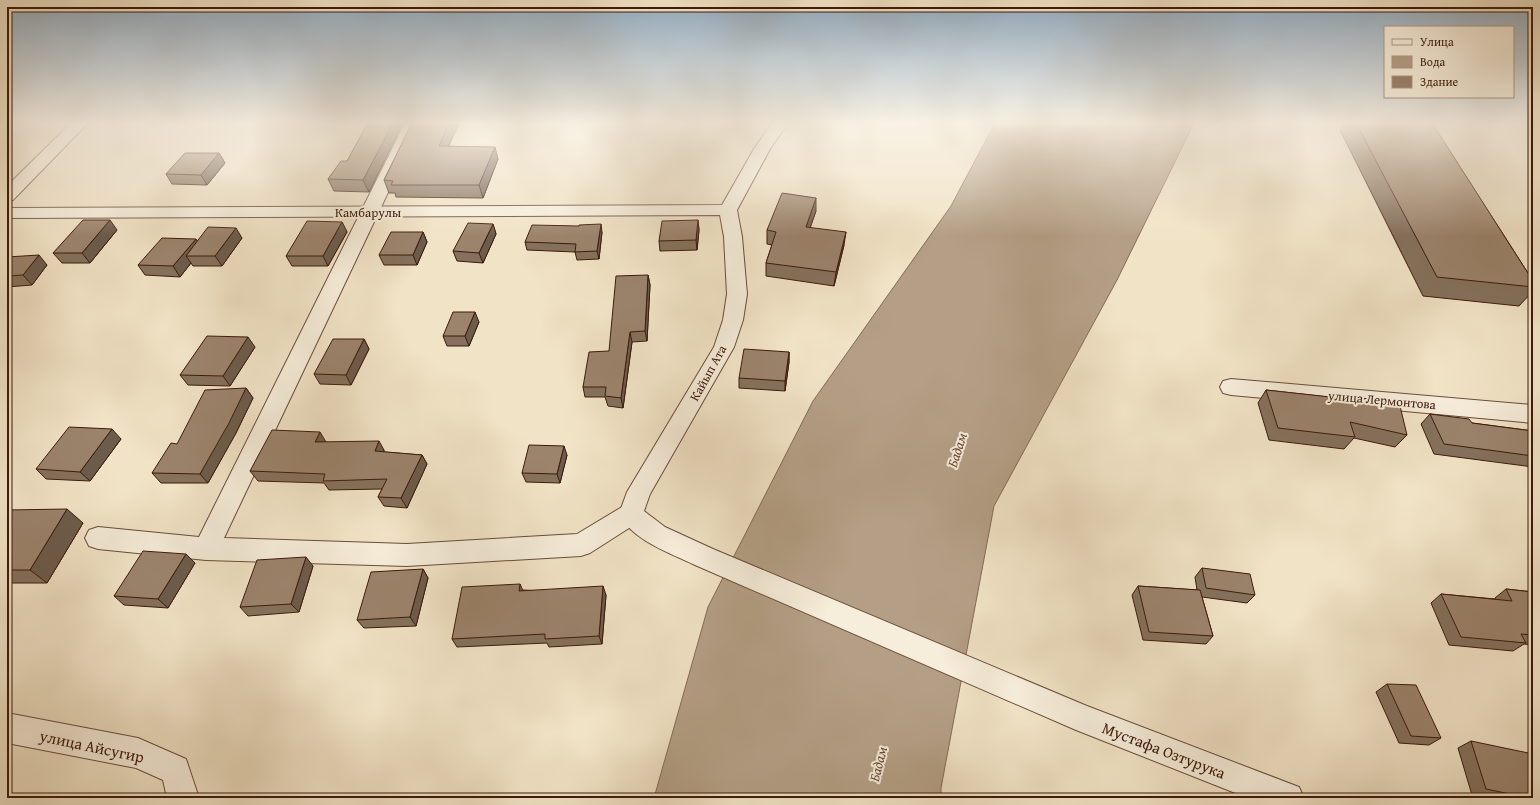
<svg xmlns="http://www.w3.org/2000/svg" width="1540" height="805" font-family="'Gentium Book Plus',serif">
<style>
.water{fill:#b49f86;stroke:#846a55}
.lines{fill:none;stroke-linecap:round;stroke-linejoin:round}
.minor-casing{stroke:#6a4c3a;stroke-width:2}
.tertiary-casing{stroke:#6a4c3a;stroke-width:2}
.minor{fill:#f6edda;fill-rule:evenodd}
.tertiary{fill:#f6edda;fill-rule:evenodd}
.wall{fill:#85715d;stroke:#3d1a0b}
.shaded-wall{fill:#6c5c4c;stroke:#3d1a0b}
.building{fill:#9b836c;stroke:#3d1a0b}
.labels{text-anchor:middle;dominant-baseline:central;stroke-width:4;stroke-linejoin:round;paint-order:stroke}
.street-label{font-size:13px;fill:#3d1a0b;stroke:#f6edda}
.water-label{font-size:14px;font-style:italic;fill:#674936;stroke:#f6edda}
.near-street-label{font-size:16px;fill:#3d1a0b;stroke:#f6edda}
</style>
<rect width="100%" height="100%" fill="#f1e3c6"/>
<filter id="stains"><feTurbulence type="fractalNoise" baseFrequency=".005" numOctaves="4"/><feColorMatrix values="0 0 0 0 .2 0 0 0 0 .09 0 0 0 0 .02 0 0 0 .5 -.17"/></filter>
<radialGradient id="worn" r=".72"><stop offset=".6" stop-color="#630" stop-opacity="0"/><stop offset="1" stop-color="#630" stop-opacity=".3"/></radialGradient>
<polygon class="water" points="995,123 1194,123 1117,280 994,506 941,788 941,798 654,798 708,607 813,401 951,206"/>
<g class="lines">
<g class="minor-casing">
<g id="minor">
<polygon points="71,123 88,123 13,200 7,201 7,186"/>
<polygon points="405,123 421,123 224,538 407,544 577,534 622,507 631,504 640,507 643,514 640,521 590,553 581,556 407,566 206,560 98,549 89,546 85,538 89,530 98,527 199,537"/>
<polygon points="1231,379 1533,405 1533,423 1231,395 1223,393 1220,387 1223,381"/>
<polygon points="7,713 138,738 186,759 199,798 167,798 163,780 136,768 7,743"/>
</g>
</g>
<g class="tertiary-casing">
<path id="tertiary" d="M772,123h16l-18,26 -33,61 5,27 5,57 -4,26 -9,27 -84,147 -6,17 21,16 48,22 374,157 212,81 5,11h-56l-172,-68 -381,-165c-25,-12 -63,-25 -76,-51l8,-22 87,-145 9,-27 4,-26 -3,-57 -4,-22 -713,3v-10l715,-3 32,-56z"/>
</g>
<use href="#minor" class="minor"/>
<use href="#tertiary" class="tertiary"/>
</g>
<g class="wall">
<polygon points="368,123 369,192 334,191 328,179 347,161"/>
<polygon points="412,123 459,123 448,146 498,159 483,198 396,197 395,193 389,193 384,180"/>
<polygon points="1344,123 1432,123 1533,281 1533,291 1519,306 1423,296 1340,130"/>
<polygon points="219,153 225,163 207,185 172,184 166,174"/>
<polygon points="816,211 810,227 844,245 834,286 766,276 766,263 772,245 767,244 767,230"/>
<polygon points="698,220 699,230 697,250 660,251 659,241"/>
<polygon points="342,222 347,232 328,266 292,266 286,256"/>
<polygon points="493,224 496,234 483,263 457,261 453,251"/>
<polygon points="117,230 90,263 62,263 53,253"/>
<polygon points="423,232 427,242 417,265 384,265 379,255"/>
<polygon points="602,232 599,259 577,260 575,252 527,250 525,242"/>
<polygon points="242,238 222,266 193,266 191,263 180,277 145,275 138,265 197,241"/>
<polygon points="7,257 47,265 32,285 7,287"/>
<polygon points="648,275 650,285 647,341 632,342 623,408 608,406 605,397 585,397 583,387 609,351"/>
<polygon points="479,322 469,346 447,346 443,336"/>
<polygon points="364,339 369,349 351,385 320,384 314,374"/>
<polygon points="255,347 230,386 188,385 180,375"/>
<polygon points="789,352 789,362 785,391 739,388 739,378"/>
<polygon points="246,388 253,398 236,433 208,483 161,483 152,473 177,444"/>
<polygon points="1266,390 1355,400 1358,397 1407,435 1395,447 1354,438 1344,449 1269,440 1258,403"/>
<polygon points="1430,414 1472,423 1533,431 1533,467 1434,454 1421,424"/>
<polygon points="121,439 90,481 46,479 36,469"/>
<polygon points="326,442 384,450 384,452 422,455 427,464 407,508 384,506 378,497 382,489 329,490 324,483 258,481 250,471"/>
<polygon points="567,455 560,483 526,482 522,473"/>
<polygon points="7,510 83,523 47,583 7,583"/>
<polygon points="195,563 168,608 124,605 114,596"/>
<polygon points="313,566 299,612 248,616 240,607"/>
<polygon points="1202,568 1255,595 1247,603 1202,597 1213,636 1206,644 1143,640 1132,595 1138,586 1197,590 1195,577"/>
<polygon points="423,569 428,578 416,626 364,628 357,620"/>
<polygon points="1506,589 1533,592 1533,645 1524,644 1513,651 1449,645 1431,603 1441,594 1495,599 1495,598"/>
<polygon points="523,590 606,595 602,644 549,647 547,643 457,647 452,639"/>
<polygon points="1387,684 1441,738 1429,745 1399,743 1376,692"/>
<polygon points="1471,741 1533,798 1486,798 1472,795 1458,748"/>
</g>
<g class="shaded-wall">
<polygon points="393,123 403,123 369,192 363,180"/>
<polygon points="449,123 459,123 443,159 439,146"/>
<polygon points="495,147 498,159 483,198 479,185"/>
<polygon points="219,153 225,163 207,185 201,175"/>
<polygon points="816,198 816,211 806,240 806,227"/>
<polygon points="110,220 117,230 90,263 82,253"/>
<polygon points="698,220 699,230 697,250 696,240"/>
<polygon points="342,222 347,232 328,266 323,256"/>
<polygon points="493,224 496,234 483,263 479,253"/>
<polygon points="601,224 602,232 599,259 597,251"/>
<polygon points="236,228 242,238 222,266 215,256"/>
<polygon points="423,232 427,242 417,265 413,255"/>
<polygon points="846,232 844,245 834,286 836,272"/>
<polygon points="196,239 202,249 186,256 191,263 180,277 173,266"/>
<polygon points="39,255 47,265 32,285 23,275"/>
<polygon points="648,275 650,285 647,341 645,331"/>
<polygon points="475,312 479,322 469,346 465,336"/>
<polygon points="630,332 632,342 623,408 621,398"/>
<polygon points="248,337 255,347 230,386 223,376"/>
<polygon points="364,339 369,349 351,385 346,375"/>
<polygon points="789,352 789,362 785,391 785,381"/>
<polygon points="246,388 253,398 236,433 208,483 200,474"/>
<polygon points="112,429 121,439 90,481 80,472"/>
<polygon points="320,432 326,442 315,442"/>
<polygon points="379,441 384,450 381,461 375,451"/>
<polygon points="564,446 567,455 560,483 557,474"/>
<polygon points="422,455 427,464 407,508 401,498"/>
<polygon points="67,509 83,523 47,583 30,570"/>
<polygon points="186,554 195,563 168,608 158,599"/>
<polygon points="306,557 313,566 299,612 291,604"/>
<polygon points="423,569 428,578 416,626 410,617"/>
<polygon points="520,584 524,593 519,591"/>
<polygon points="603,586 606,595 602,644 599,636"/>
</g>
<g class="building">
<polygon points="368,123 393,123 363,180 328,179 341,161 347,161"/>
<polygon points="412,123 449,123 439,146 495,147 479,185 391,185 393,181 384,180"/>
<polygon points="1356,123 1432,123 1533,281 1533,287 1437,277"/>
<polygon points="185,153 219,153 201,175 166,174"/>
<polygon points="782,193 816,198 806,227 846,232 836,272 766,263 776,232 767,230"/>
<polygon points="83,220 110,220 82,253 53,253"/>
<polygon points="698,220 696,240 659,241 662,221"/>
<polygon points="307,221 342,222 323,256 286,256"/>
<polygon points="468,223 493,224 479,253 453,251"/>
<polygon points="601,224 597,251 575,252 576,244 525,242 532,225 579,226 579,225"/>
<polygon points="208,227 236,228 215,256 186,256"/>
<polygon points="391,232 423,232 413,255 379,255"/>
<polygon points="162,238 196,239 173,266 138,265"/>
<polygon points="39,255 23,275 7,276 7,257"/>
<polygon points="648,275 645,331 630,332 621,398 605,396 606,387 583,387 589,352 609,351 616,276"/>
<polygon points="453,312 475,312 465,336 443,336"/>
<polygon points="207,336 248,337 223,376 180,375"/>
<polygon points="333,339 364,339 346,375 314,374"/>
<polygon points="744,349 789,352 785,381 739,378"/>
<polygon points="246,388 229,423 200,474 152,473 171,443 177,444 205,390"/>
<polygon points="1266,390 1358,400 1358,397 1400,406 1407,435 1350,422 1355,437 1278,428"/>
<polygon points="1430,414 1469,419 1472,423 1533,431 1533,456 1444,444"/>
<polygon points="69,427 112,429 80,472 36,469"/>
<polygon points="272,430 320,432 315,442 379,441 375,451 422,455 401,498 378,497 387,479 323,481 325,474 250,471"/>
<polygon points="529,445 564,446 557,474 522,473"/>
<polygon points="67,509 30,570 7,570 7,510"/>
<polygon points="143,551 186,554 158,599 114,596"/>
<polygon points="306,557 291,604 240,607 257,560"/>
<polygon points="1202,568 1250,574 1255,595 1206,588"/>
<polygon points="423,569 410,617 357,620 371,572"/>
<polygon points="520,584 519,591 603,586 599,636 545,639 545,634 452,639 462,587"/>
<polygon points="1138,586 1200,590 1213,636 1149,632"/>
<polygon points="1506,589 1533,592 1533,635 1521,634 1526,643 1461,637 1441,594 1512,601"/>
<polygon points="1387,684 1416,685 1441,738 1411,736"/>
<polygon points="1471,741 1533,754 1533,798 1529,798 1486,789"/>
</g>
<linearGradient id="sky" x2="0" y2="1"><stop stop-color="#93acc1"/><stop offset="0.52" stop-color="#f9f2e5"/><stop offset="1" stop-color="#f9f2e5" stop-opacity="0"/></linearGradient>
<rect width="1540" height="236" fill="url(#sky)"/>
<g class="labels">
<g class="street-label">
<text x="368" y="212">Камбарулы</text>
<text transform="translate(708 373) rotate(-61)">Кайып Ата</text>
<text transform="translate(1382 400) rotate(5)">улица Лермонтова</text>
</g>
<g class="water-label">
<text transform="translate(957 450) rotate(-72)">Бадам</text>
<text transform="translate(878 764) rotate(-76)">Бадам</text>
</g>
<g class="near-street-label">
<text transform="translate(92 746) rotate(12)">улица Айсугир</text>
<text transform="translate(1164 750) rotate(21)">Мустафа Озтурука</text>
</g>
</g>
<rect width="1540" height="805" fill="none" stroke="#f1e3c6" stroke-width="24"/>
<rect x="8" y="8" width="1524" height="789" fill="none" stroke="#3d1a0b" stroke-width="2"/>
<rect x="12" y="12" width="1516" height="781" fill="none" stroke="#3d1a0b"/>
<rect x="1384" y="26" width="130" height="72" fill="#f6edda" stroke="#ac9987"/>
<rect x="1392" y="39" width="20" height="6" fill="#f6edda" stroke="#ac9987"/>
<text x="1420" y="46" font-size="12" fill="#3d1a0b">Улица</text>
<rect x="1392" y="56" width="20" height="12" fill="#b49f86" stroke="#ac9987"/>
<text x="1420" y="66" font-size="12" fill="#3d1a0b">Вода</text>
<rect x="1392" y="76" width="20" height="12" fill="#9b836c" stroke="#ac9987"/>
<text x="1420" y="86" font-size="12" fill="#3d1a0b">Здание</text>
<rect width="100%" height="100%" filter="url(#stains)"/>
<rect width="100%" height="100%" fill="url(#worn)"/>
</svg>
